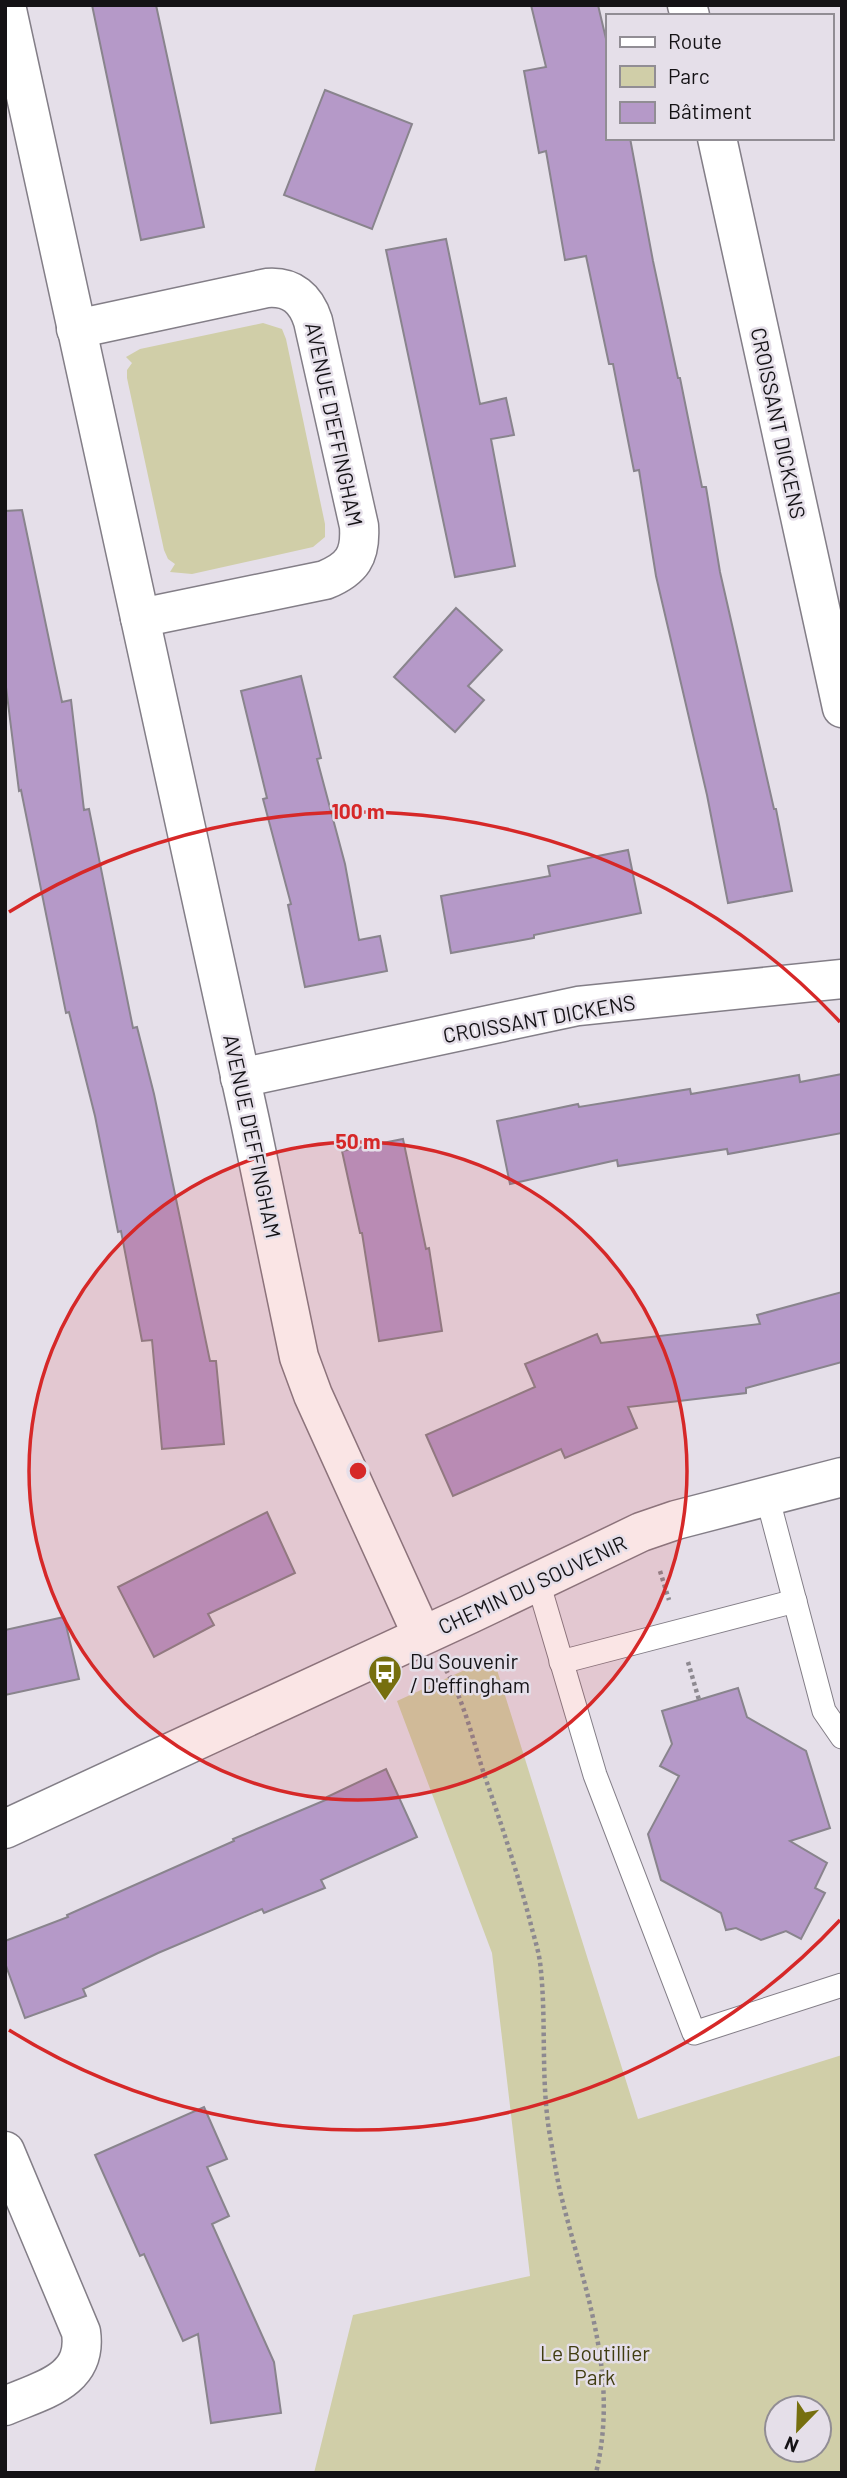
<svg xmlns="http://www.w3.org/2000/svg" width="847" height="2478" font-family="Barlow,sans-serif">
<style>
.green{fill:#d0cea8;fill-rule:evenodd}
.building{fill:#b599c8;stroke:#89848d;stroke-width:2}
.lines{fill:none;stroke-linecap:round;stroke-linejoin:round}
.service-casing{stroke:#837e87;stroke-width:25}
.minor-casing{stroke:#837e87;stroke-width:41}
.tertiary-casing{stroke:#837e87;stroke-width:41}
.path{stroke:#8d8990;stroke-width:4.5;stroke-dasharray:3.5 3.5;stroke-linecap:butt}
.service{stroke:#fff;stroke-width:23}
.minor{stroke:#fff;stroke-width:38}
.tertiary{stroke:#fff;stroke-width:38}
.ring{fill:none;stroke:#d62828;stroke-width:3.5}
.labels{text-anchor:middle;dominant-baseline:central;stroke-width:5;stroke-linejoin:round;paint-order:stroke}
.street-label{font-size:21px;fill:#141215;stroke:#e5dfe9}
.poi-label{font-size:21px;fill:#141215;stroke:#e5dfe9;text-anchor:start}
.park-label{font-size:21px;fill:#413d11;stroke:#e5dfe9}
.centre{fill:#d62828;stroke:#e5dfe9;stroke-width:3.5}
.ring-label{font-size:21px;text-anchor:middle;font-weight:bold;fill:#d62828;stroke:#e5dfe9;stroke-width:5;stroke-linejoin:round;paint-order:stroke}
</style>
<rect width="100%" height="100%" fill="#e5dfe9"/>
<g class="green">
<polygon points="263,323 282,329 286,339 325,524 325,537 313,547 192,574 170,572 175,564 168,559 164,550 127,378 127,370 132,363 126,357 140,349"/>
<path d="M493,1657l145,462 204,-64v418h-528l39,-158 177,-39 -38,-323 -95,-252zM777,2408h42v42h-42z"/>
</g>
<g class="building">
<polygon points="92,5 156,5 204,227 141,240"/>
<polygon points="531,5 598,5 607,43 607,138 630,138 653,261 678,378 680,378 702,487 706,487 720,572 774,809 776,809 792,891 728,903 707,795 656,576 639,470 634,471 613,364 609,364 586,256 565,260 546,151 539,153 524,71 546,67"/>
<polygon points="325,90 412,124 372,229 284,195"/>
<polygon points="446,239 480,404 506,398 514,435 491,439 515,566 455,577 386,250"/>
<polygon points="22,510 62,702 71,700 84,810 89,809 133,1028 137,1027 154,1094 210,1361 216,1361 224,1444 162,1449 152,1340 142,1341 121,1231 118,1232 95,1116 69,1012 66,1013 21,790 19,791 5,679 5,511"/>
<polygon points="456,608 502,650 468,686 484,700 455,732 394,677"/>
<polygon points="301,676 321,758 317,759 345,864 359,940 380,936 387,971 305,987 288,905 291,904 263,799 267,798 241,691"/>
<polygon points="628,850 641,913 534,935 534,938 451,953 441,896 550,876 548,866"/>
<polygon points="842,1074 842,1133 728,1154 727,1149 618,1166 617,1160 510,1184 497,1121 578,1104 579,1107 690,1089 691,1094 799,1075 800,1082"/>
<polygon points="403,1139 426,1249 429,1248 442,1331 379,1341 362,1233 360,1233 342,1151"/>
<polygon points="842,1292 842,1362 746,1388 746,1393 628,1407 637,1428 565,1458 561,1449 453,1496 426,1435 535,1387 525,1364 597,1334 601,1343 760,1324 757,1315"/>
<polygon points="267,1512 295,1573 208,1614 214,1625 154,1657 118,1587"/>
<polygon points="64,1617 79,1679 5,1695 5,1630"/>
<polygon points="738,1688 747,1717 806,1751 830,1828 790,1841 827,1863 815,1888 825,1893 801,1939 786,1931 761,1940 736,1928 726,1930 721,1913 661,1880 648,1834 679,1776 660,1766 672,1744 662,1711"/>
<polygon points="386,1769 417,1837 321,1880 325,1888 264,1913 262,1909 158,1953 83,1989 86,1996 25,2018 5,1963 5,1941 68,1917 67,1915 234,1841 233,1839 328,1799 327,1797"/>
<polygon points="204,2107 227,2159 207,2167 229,2216 212,2224 274,2362 281,2413 211,2423 198,2334 183,2341 144,2254 140,2256 95,2155"/>
</g>
<g class="lines">
<g class="service-casing">
<g id="service">
<polyline points="767,1496 824,1711 842,1737"/>
<polyline points="538,1582 595,1775 694,2033 842,1985"/>
<polyline points="561,1662 795,1601"/>
</g>
</g>
<g class="minor-casing">
<g id="minor">
<polyline points="6,5 250,1121 299,1357 313,1395 422,1635"/>
<polyline points="687,5 690,16"/>
<polyline points="717,138 842,708"/>
<path d="M76,329l191,-41c25,-2 39,11 46,33l46,205c2,30 -7,43 -34,54l-185,38"/>
<polyline points="240,1078 578,1006 842,979"/>
<path d="M5,2151l76,181c7,49 -39,58 -76,74"/>
</g>
</g>
<g class="tertiary-casing">
<polyline id="tertiary" points="5,1829 470,1614 641,1532 676,1520 842,1477"/>
</g>
<g class="path">
<polyline points="660,1571 669,1600"/>
<polyline points="688,1662 699,1700"/>
<path d="M446,1670c18,31 27,70 38,104 17,49 33,97 46,147 3,13 8,27 10,41 7,57 0,117 10,174 4,22 7,45 13,67 23,91 56,174 33,270"/>
</g>
<use href="#service" class="service"/>
<use href="#minor" class="minor"/>
<use href="#tertiary" class="tertiary"/>
</g>
<circle cx="358" cy="1471" r="329" fill="#d62828" fill-opacity=".12"/>
<g class="ring">
<circle cx="358" cy="1471" r="329"/>
<path d="M840 1920A659 659 0 0 1 9 2030M9 912A659 659 0 0 1 840 1022"/>
</g>
<defs>
<g id="bus-pin" transform="scale(1.75)"><path d="M0 17L-7.5 6A9.5 9.5 0 1 1 7.5 6Z" fill="#766f0e" stroke="#e5dfe9"/><path d="M-5-6H5V4H4V6H2V4H-2V6H-4V4H-5ZM-3.5-4V0h7V-4ZM-3.5 1.2v1.5H-2V1.2ZM2 1.2v1.5H3.5V1.2Z" fill="#fff"/></g>
</defs>
<g fill-rule="evenodd">
<use href="#bus-pin" x="385" y="1672"/>
</g>
<g class="labels">
<g class="street-label">
<text transform="translate(779 423) rotate(78)">CROISSANT DICKENS</text>
<text transform="translate(335 424) rotate(78)">AVENUE D'EFFINGHAM</text>
<text transform="translate(539 1018) rotate(-10)">CROISSANT DICKENS</text>
<text transform="translate(253 1136) rotate(78)">AVENUE D'EFFINGHAM</text>
<text transform="translate(532 1584) rotate(-25)">CHEMIN DU SOUVENIR</text>
</g>
<g class="poi-label">
<text x="410" y="1660">Du Souvenir<tspan x="410" dy="24">/ D'effingham</tspan></text>
</g>
<g class="park-label">
<text x="595" y="2352">Le Boutillier<tspan x="595" dy="24">Park</tspan></text>
</g>
</g>
<circle cx="358" cy="1471" r="10" class="centre"/>
<g class="ring-label">
<text x="358" y="819">100 m</text>
<text x="358" y="1149">50 m</text>
</g>
<rect width="847" height="2478" fill="none" stroke="#141215" stroke-width="14"/>
<rect x="606" y="14" width="228" height="126" fill="#e5dfe9" stroke="#918d94" stroke-width="2"/>
<rect x="620" y="37" width="35" height="10" fill="#ffffff" stroke="#918d94" stroke-width="2"/>
<text x="668" y="49" font-size="21" fill="#141215">Route</text>
<rect x="620" y="66" width="35" height="21" fill="#d0cea8" stroke="#918d94" stroke-width="2"/>
<text x="668" y="84" font-size="21" fill="#141215">Parc</text>
<rect x="620" y="102" width="35" height="21" fill="#b599c8" stroke="#918d94" stroke-width="2"/>
<text x="668" y="119" font-size="21" fill="#141215">Bâtiment</text>
<g transform="translate(798 2429) rotate(203)"><circle r="33" fill="#e5dfe9" stroke="#918d94" stroke-width="2"/>
<path d="M0-5L12 26L0 18L-12 26Z" fill="#766f0e"/>
<text y="-10" font-size="19" font-weight="bold" text-anchor="middle" fill="#141215">N</text>
</g>
</svg>
